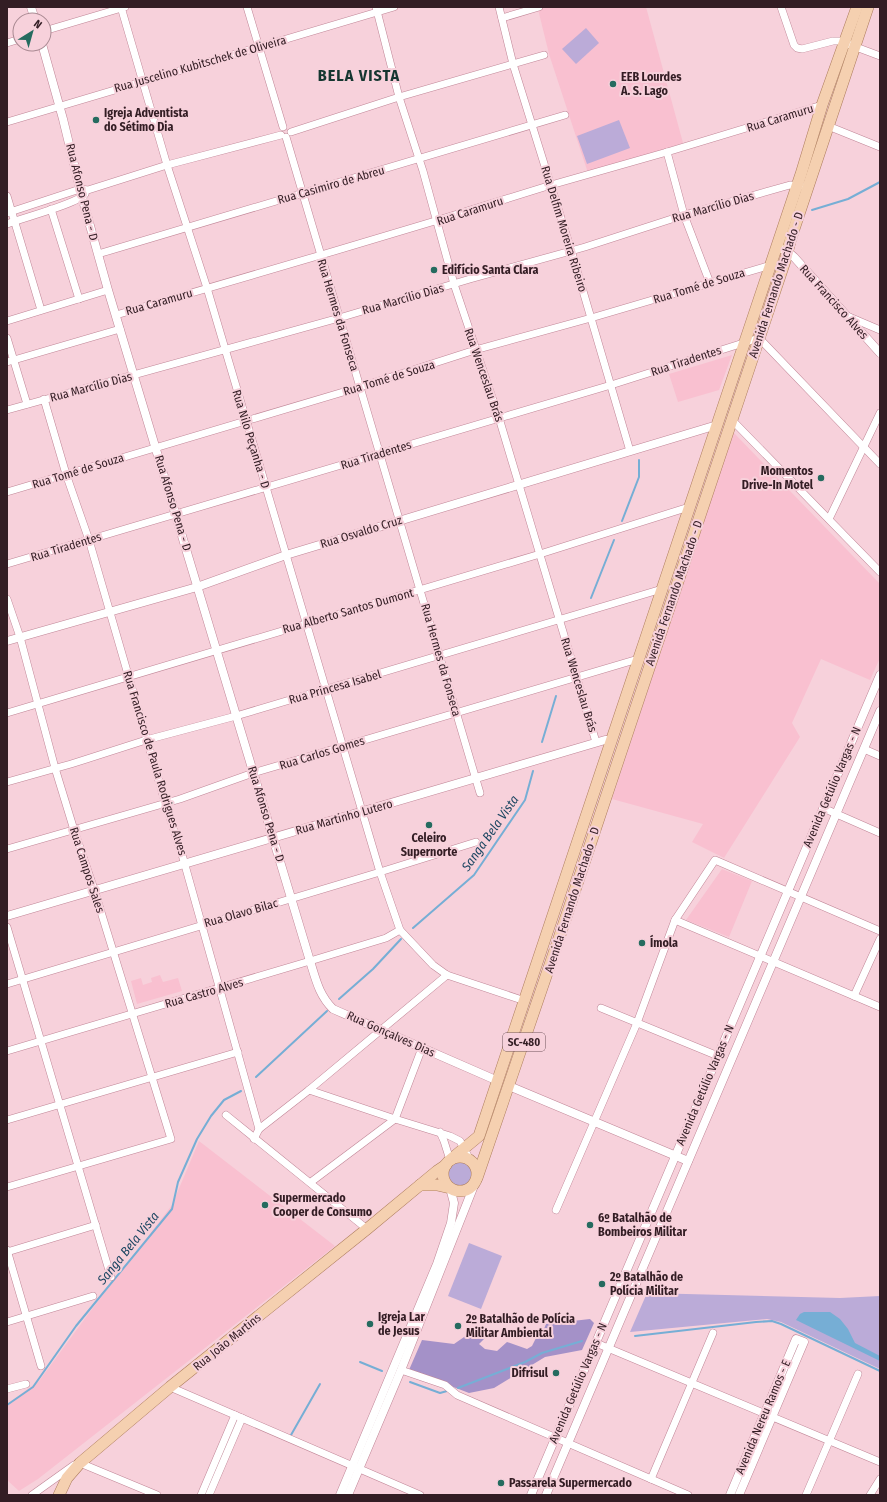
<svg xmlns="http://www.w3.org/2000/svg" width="887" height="1502" font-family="'Fira Sans Condensed',sans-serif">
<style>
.built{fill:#f9c0d0}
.green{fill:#bbabd8}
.forest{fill:#a491c8}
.water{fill:#76aed5}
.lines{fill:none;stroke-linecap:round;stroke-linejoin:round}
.stream{stroke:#76aed5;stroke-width:2}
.minor-casing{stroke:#c08697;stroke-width:8}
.tertiary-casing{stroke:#c08697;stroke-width:9}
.primary-casing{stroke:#ad7d5d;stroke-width:12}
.minor{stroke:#fff;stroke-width:7}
.tertiary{stroke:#fff;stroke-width:8}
.primary{stroke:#f5d0b0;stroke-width:11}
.poi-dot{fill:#256b5f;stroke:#f7d1db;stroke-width:1.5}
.labels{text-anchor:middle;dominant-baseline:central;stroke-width:4;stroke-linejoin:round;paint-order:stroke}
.shield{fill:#f7d1db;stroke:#6e535b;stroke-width:1}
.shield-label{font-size:11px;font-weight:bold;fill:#331d24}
.street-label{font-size:12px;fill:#331d24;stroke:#f7d1db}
.poi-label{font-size:12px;font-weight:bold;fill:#331d24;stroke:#f7d1db;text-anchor:start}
.water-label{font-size:13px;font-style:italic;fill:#1a4561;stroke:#f7d1db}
.district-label{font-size:16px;font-weight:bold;letter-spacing:1px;fill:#153630;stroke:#f7d1db}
</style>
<rect width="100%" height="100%" fill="#f7d1db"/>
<g class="built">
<polygon points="544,7 646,7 683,143 588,173 549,54 538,9"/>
<polygon points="732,355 719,390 678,402 669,374"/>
<polygon points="733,432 880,584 880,658 870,680 821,659 792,723 800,737 724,858 692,842 703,824 612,799"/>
<polygon points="722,869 752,881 729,937 686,920"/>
<polygon points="160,975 163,982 178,978 182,991 137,1004 131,981 141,978 143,985 152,982 151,978"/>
<polygon points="199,1141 335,1246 38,1479 19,1491 7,1480 7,1404 39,1381 89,1313 172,1205"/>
</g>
<g class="green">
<polygon points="586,28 599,43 576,64 562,49"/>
<polygon points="619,120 630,148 587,164 577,136"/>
<circle cx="460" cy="1175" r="14"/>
<polygon points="469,1243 502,1256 481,1309 448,1296"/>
<polygon points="647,1293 840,1298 880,1296 880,1369 781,1322 767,1319 630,1332"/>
</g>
<polygon class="forest" points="590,1319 594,1323 582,1350 545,1357 494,1388 469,1393 409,1370 422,1340 454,1344 467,1335 486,1337 479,1344 485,1349 497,1351 507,1342 527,1349 532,1346 540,1330 544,1329 546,1324"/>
<polygon class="water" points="804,1312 830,1312 840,1319 848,1329 855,1343 880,1356 880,1361 796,1320 800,1314"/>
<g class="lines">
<g class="stream">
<polyline points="812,210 848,199 880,182"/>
<polyline points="622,521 639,477 639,460"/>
<polyline points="591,598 614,540"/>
<polyline points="542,742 556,696"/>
<polyline points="413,928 474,875 525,800 533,771"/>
<polyline points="339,999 373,969 401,939"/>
<polyline points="256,1077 327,1011"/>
<polyline points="635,1336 756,1322 772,1321 781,1324 880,1371"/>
<polyline points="360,1362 382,1371"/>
<polyline points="410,1382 440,1393 447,1391"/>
<polyline points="458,1388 525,1362 542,1353 582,1341"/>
<polyline points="7,1405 33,1387 76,1326 172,1209 178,1182 197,1139 211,1116 224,1100 241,1091"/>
<polyline points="291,1435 320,1384"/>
</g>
<g class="minor-casing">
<g id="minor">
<polyline points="121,7 167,165 207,288 380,872 400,930 433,965 447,975 525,1001"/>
<polyline points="247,7 283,127"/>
<polyline points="376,7 399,97 423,171 454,284 499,418 596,742"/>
<polyline points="499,7 513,64 571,250 630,451"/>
<polyline points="781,7 794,45 797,48 802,49 833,41 840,41 880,56"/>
<polyline points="502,18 539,7"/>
<polyline points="44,31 125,7"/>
<polyline points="7,43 20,39"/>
<polyline points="7,122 394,7"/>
<polyline points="828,126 880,147"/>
<polyline points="291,132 399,97 544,55"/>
<polyline points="286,137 480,793"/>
<polyline points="667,152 684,215 710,283"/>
<polyline points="7,196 41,310"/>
<polyline points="51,209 79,299"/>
<polyline points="7,213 80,189 88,190 167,165 281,135"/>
<path d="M7,224c15,-6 70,-20 78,-30"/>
<polyline points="98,254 565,115"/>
<polyline points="116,315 321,255 435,221 551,185 667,152 822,105"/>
<polyline points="847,316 880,330"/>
<polyline points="7,321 108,290"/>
<polyline points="7,338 27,404"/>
<polyline points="7,362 120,329"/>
<polyline points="44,399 66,474 89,540 165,802 183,858 259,1129"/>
<polyline points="7,410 339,318 470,279 585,247 684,215 790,185 801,186"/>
<polyline points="732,420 880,572"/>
<polyline points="7,492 360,387 475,350 591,318 771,265"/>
<polyline points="829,519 880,413"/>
<polyline points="7,564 611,385 759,338 880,464"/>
<polyline points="7,599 20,637 55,768 74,830 93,886 171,1139 7,1187"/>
<polyline points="7,713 540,554 689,507"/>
<polyline points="864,749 880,756"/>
<polyline points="7,782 71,764 146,740 236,716 662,589"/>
<polyline points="823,808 880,833"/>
<polyline points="7,849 180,799 253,773 638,659"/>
<polyline points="675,920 880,1007"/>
<polyline points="7,927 111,1277"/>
<polyline points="7,984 380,872 476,842"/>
<polyline points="854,996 880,939"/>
<polyline points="601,1008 718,1056"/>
<polyline points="7,1051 310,961 386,938 400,930"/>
<polyline points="309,1090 395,1119 450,1136 460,1141 470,1160"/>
<polyline points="226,1115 367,1229"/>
<polyline points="7,1120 238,1052"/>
<polyline points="440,1132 444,1141 450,1160"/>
<polyline points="254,1139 259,1129 309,1090 447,975"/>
<polyline points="311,1182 395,1119 422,1048"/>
<polyline points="556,1210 637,1023 675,920 715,860 880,931"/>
<polyline points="7,1250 41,1366"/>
<polyline points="7,1252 96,1225"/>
<polyline points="7,1322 93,1296"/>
<polyline points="596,1343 880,1462"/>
<polyline points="401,1370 445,1385 457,1395 688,1495"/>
<polyline points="170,1387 420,1495"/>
<polyline points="7,1389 26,1384"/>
<polyline points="651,1479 713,1333"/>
<polyline points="32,1495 74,1465 80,1463 157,1495"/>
<polyline points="201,1495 235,1415"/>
<polyline points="209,1495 242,1418"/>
<polyline points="806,1495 858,1374"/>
<polyline points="870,1495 880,1479"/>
</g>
</g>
<g class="tertiary-casing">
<g id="tertiary">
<polyline points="31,7 35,20"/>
<path d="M42,44l21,75 19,78 26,93 202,671c6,19 9,34 23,48l165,72"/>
<polyline points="777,247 787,251 794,257 880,353"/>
<polyline points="7,641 197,587 286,555 717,425"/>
<polyline points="7,916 605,740 611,740"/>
<polyline points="509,1086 688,1161"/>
<polyline points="340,1495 437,1264 451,1223 454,1203 450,1188"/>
<polyline points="348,1495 401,1370 475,1183"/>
<polyline points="531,1495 880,675"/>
<polyline points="546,1495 880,711"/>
<polyline points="730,1495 796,1339 804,1342 739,1495"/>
</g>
</g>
<g class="primary-casing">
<g id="primary">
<circle cx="460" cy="1174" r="17"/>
<polyline points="450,1160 479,1136 801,174 822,105 857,7"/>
<polyline points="477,1178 557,944 785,261 791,238 868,7"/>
<polyline points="420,1185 437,1185 450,1188"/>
<polyline points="59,1495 67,1478 80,1463 170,1387 367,1229 437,1171 446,1165"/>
</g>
</g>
<use href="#minor" class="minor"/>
<use href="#tertiary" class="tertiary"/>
<use href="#primary" class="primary"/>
</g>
<g class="poi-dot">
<circle cx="613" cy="84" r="4"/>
<circle cx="96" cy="120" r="4"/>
<circle cx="434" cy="270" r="4"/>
<circle cx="821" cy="478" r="4"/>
<circle cx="429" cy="825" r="4"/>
<circle cx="642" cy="943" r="4"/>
<circle cx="265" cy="1205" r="4"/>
<circle cx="590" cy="1225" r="4"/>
<circle cx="602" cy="1284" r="4"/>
<circle cx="370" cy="1324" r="4"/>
<circle cx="458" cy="1326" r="4"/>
<circle cx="556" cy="1373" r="4"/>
<circle cx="501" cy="1483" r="4"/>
</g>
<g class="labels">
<rect class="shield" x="503" y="1033" width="42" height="18" rx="3"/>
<g class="shield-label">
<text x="524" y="1042">SC-480</text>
</g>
<g class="street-label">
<text transform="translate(200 64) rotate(-16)">Rua Juscelino Kubitschek de Oliveira</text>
<text transform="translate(780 118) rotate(-17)">Rua Caramuru</text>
<text transform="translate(331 185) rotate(-16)">Rua Casimiro de Abreu</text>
<text transform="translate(82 192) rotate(76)">Rua Afonso Pena - D</text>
<text transform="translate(713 207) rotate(-16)">Rua Marcílio Dias</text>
<text transform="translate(470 211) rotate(-18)">Rua Caramuru</text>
<text transform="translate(564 229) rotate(73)">Rua Delfim Moreira Ribeiro</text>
<text transform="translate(776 285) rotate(-72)">Avenida Fernando Machado - D</text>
<text transform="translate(699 286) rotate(-17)">Rua Tomé de Souza</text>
<text transform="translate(403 299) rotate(-16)">Rua Marcílio Dias</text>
<text transform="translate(159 302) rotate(-16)">Rua Caramuru</text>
<text transform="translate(834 302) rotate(48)">Rua Francisco Alves</text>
<text transform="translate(338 315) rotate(73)">Rua Hermes da Fonseca</text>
<text transform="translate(686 361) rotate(-18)">Rua Tiradentes</text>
<text transform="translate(484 375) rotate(71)">Rua Wenceslau Brás</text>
<text transform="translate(389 378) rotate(-17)">Rua Tomé de Souza</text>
<text transform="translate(91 387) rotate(-15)">Rua Marcílio Dias</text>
<text transform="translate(251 439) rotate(73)">Rua Nilo Peçanha - D</text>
<text transform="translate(376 455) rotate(-17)">Rua Tiradentes</text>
<text transform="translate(78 471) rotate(-17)">Rua Tomé de Souza</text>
<text transform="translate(173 503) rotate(73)">Rua Afonso Pena - D</text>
<text transform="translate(361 532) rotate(-17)">Rua Osvaldo Cruz</text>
<text transform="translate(66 547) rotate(-17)">Rua Tiradentes</text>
<text transform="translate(674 593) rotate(-71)">Avenida Fernando Machado - D</text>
<text transform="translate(348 611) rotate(-16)">Rua Alberto Santos Dumont</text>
<text transform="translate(441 660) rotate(74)">Rua Hermes da Fonseca</text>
<text transform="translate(579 685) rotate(73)">Rua Wenceslau Brás</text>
<text transform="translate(335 687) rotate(-16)">Rua Princesa Isabel</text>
<text transform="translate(322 753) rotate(-17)">Rua Carlos Gomes</text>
<text transform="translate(155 763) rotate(73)">Rua Francisco de Paula Rodrigues Alves</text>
<text transform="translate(832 787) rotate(-67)">Avenida Getúlio Vargas - N</text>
<text transform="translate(266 814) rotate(73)">Rua Afonso Pena - D</text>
<text transform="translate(344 817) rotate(-16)">Rua Martinho Lutero</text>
<text transform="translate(87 870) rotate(72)">Rua Campos Sales</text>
<text transform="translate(572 900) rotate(-72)">Avenida Fernando Machado - D</text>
<text transform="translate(241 913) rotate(-16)">Rua Olavo Bilac</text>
<text transform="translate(204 993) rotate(-16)">Rua Castro Alves</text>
<text transform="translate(391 1034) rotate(24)">Rua Gonçalves Dias</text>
<text transform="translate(705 1085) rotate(-67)">Avenida Getúlio Vargas - N</text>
<text transform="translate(227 1342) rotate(-39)">Rua João Martins</text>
<text transform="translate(578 1383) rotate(-67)">Avenida Getúlio Vargas - N</text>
<text transform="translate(763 1417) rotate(-67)">Avenida Nereu Ramos - E</text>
</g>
<g class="poi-label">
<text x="621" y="77">EEB Lourdes<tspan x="621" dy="14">A. S. Lago</tspan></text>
<text x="104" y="113">Igreja Adventista<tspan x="104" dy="14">do Sétimo Dia</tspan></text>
<text x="442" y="270">Edifício Santa Clara</text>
<text x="813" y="471" text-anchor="end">Momentos<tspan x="813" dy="14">Drive-In Motel</tspan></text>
<text x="429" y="838" text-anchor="middle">Celeiro<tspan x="429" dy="14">Supernorte</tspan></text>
<text x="650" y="943">Ímola</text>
<text x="273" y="1198">Supermercado<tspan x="273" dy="14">Cooper de Consumo</tspan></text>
<text x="598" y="1218">6º Batalhão de<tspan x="598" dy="14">Bombeiros Militar</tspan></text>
<text x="610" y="1277">2º Batalhão de<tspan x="610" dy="14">Polícia Militar</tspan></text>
<text x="378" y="1317">Igreja Lar<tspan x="378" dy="14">de Jesus</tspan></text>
<text x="466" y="1319">2º Batalhão de Polícia<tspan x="466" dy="14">Militar Ambiental</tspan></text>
<text x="548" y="1373" text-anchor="end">Difrisul</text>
<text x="509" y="1483">Passarela Supermercado</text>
</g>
<g class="water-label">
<text transform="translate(490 833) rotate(-55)">Sanga Bela Vista</text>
<text transform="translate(128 1248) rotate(-51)">Sanga Bela Vista</text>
</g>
<g class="district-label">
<text x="359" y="75">BELA VISTA</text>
</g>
</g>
<rect width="887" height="1502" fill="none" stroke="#331d24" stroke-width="16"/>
<g transform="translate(32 32) rotate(37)"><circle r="19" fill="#f7d1db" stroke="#a98992"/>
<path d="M0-3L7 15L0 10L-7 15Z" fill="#256b5f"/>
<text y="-6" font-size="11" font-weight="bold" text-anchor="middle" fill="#331d24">N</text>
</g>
</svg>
